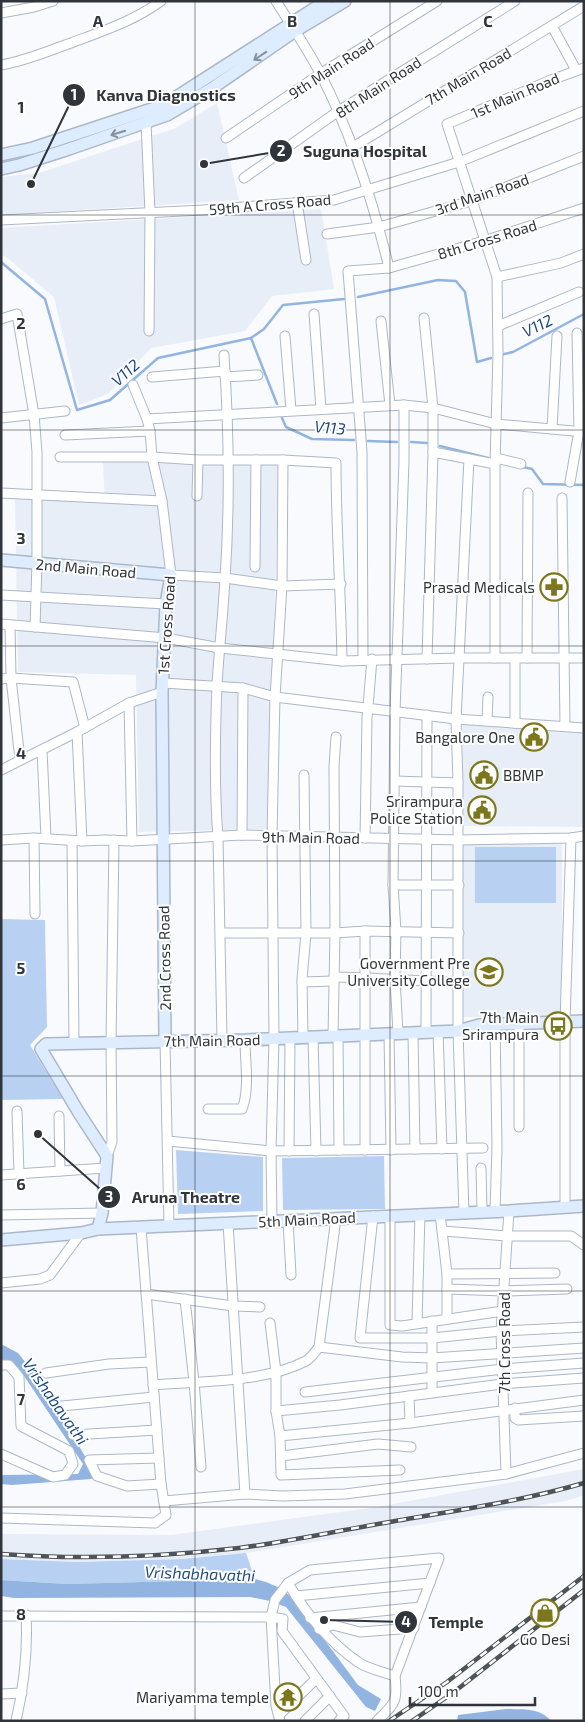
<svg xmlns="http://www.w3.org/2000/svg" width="585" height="1722" font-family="'Exo 2',sans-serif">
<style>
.built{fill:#e7eef7}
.green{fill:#b8d1f2}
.water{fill:#92b4e1}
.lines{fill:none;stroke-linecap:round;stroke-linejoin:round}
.stream{stroke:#92b4e1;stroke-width:2.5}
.street-casing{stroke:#acb8c8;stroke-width:11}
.secondary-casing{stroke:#acb8c8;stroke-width:14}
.street{stroke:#fff;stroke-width:9}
.secondary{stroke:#ddecfe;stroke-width:11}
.rail-casing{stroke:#4e5358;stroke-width:4.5}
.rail{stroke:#fff;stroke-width:2.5;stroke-dasharray:8;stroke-linecap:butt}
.oneway{stroke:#86909c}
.grid{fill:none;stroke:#30353b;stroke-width:1;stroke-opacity:0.55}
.labels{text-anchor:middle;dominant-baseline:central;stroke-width:4;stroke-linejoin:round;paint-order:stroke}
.street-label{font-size:15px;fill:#30353b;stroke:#fff}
.poi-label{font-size:15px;fill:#30353b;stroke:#fff;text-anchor:end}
.water-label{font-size:16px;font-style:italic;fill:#1d4a81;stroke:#fff}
.grid-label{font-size:16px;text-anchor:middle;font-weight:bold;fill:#30353b;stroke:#fff;stroke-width:4;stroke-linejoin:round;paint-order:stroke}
.leader{fill:none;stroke:#30353b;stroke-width:2}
.callout-dot{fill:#30353b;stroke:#fff;stroke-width:2}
.mark-label{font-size:15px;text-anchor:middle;font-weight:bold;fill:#fff}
.callout-label{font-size:16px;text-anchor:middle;font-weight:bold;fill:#30353b;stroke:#fff;stroke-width:4;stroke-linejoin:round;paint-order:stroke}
</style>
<rect width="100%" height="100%" fill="#f8fafd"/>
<g class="built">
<polygon points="217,103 239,200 1,215 1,177 39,173 176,128"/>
<polygon points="321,209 334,289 272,296 245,331 151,348 108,394 79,405 54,297 5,256 1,255 1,228"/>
<polygon points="103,461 279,465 268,829 139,832 136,675 18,672 15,498 105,503"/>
<polygon points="462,723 584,731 584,827 464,826"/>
<rect x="463" y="842" width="99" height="175"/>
<polygon points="584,1469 584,1495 566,1501 246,1553 183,1559 76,1562 1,1559 1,1534 171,1535 377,1507"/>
</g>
<g class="green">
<rect x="475" y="847" width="81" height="56"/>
<polygon points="1,919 45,920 47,1027 30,1045 63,1099 1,1100"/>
<polygon points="176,1150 263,1157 263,1211 178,1214"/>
<polygon points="384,1156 385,1209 283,1210 282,1158"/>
<polygon points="246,1553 255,1579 67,1584 1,1580 1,1559 76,1562 183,1559"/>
</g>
<g class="water">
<polygon points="1,1344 18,1353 42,1383 96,1475 91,1479 12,1485 1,1484 1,1475 78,1474 83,1464 18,1367 1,1360"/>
<polygon points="255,1579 266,1582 280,1588 294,1599 358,1685 381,1699 375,1711 366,1707 286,1607 270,1601 250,1597 14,1598 1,1596 1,1580 67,1584"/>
<path d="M506,1709c16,1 33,-2 45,12h-94l1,-6z"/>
</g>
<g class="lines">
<g class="stream">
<polyline points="1,262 45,299 77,410 110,400 158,358 251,338 264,329 283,305 344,299"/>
<polyline points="358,297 438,280 456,281 465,292 477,362 491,358"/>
<polyline points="251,338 277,404"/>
<polyline points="500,355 513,352 584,314"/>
<polyline points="282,418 286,427 312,439 354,440"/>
<polyline points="368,441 397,442"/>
<polyline points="411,442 427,443"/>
<polyline points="440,446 492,459"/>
<polyline points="523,467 532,469 543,484 584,485"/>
</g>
<g class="street-casing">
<g id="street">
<path d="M276,1c15,24 31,47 44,72 32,62 53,128 69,195"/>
<polyline points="1,13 34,7 53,1"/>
<polyline points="552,26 576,70"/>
<path d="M1,65c24,-4 47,-14 70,-22 32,-12 63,-22 90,-42"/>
<polyline points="146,122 150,213 149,331"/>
<polyline points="226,138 320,74 437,1"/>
<polyline points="353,147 584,6"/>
<polyline points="244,178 337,112 515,1"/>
<polyline points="297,202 306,260"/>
<polyline points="1,220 203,210 334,200 459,162 584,111"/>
<polyline points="327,234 379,227 471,201 584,156"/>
<polyline points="497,277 561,263 584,254"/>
<polyline points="314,314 321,409"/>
<polyline points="424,318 433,408 433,452 427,659"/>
<polyline points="1,319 17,314 34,415 37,452 37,563 35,627"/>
<polyline points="381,321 390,405"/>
<polyline points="498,326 579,292"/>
<polyline points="285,336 291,410"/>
<polyline points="152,377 225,371"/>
<polyline points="225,377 258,375"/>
<polyline points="133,385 147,419 150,431 152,457 162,501 171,575 225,578 282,586 341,584"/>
<polyline points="1,418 65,411"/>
<polyline points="147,419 404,405 433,408 496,424 584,432"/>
<polyline points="552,429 557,336"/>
<polyline points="65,435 150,431"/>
<polyline points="433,452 495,464"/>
<path d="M60,457h92l46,3h85l53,3c0,66 5,132 6,198"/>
<polyline points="496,458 521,464"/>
<polyline points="570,482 579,431 577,333"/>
<polyline points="1,493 162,501"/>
<polyline points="197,496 198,460"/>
<polyline points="562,498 565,726"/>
<polyline points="255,567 256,460"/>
<polyline points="1,595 166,604"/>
<polyline points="1,624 166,638 220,648 342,661 460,658 584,658"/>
<polyline points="10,625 11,678 20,760"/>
<polyline points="495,658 495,464 498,353 497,277 447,124 551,80 584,68"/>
<polyline points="515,658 515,723"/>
<polyline points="527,658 528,493"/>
<polyline points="363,660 362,452 348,271 389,268 484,241 584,208"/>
<polyline points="1,679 11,678 73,682 85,728"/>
<polyline points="163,683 243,688 275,697 456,719 584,728"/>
<polyline points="129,703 132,841"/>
<polyline points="487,721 488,697"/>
<polyline points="77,732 82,841"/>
<polyline points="42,750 46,838"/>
<polyline points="1,770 77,732 129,703 162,692"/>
<polyline points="395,781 458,783"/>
<polyline points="242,835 243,688"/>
<polyline points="34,838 35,914"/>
<polyline points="365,838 367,718 372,659"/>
<polyline points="1,840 34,838 82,841 105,840 132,841 242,835 459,840 571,838 584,836"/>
<polyline points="72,841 74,1043"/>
<polyline points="393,885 459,885"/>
<polyline points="365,931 365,1150"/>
<polyline points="221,933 335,933 365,931 459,933"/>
<path d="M334,977c42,0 83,5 125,5"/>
<polyline points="302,982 334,981"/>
<polyline points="519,1024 519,1127"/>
<polyline points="495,1025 497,1147 495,1211"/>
<polyline points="438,1031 442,1149"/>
<polyline points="426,1032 427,715"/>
<polyline points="398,1033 395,978 396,931 393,885 395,712 404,461 404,405"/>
<polyline points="413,1033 415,1149"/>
<polyline points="389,1034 391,1150"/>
<polyline points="333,1036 335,933 334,766 336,737"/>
<polyline points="338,1036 339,1150"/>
<polyline points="303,1037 302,979 306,933 304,775"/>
<polyline points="313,1037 316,1151"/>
<path d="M222,1040l-4,-203c-4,-50 -3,-102 -1,-152 2,-35 6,-70 8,-106 5,-74 4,-149 -1,-224"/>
<polyline points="165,1041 169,1226"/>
<path d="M208,1109h34c8,-20 3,-48 3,-69"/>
<polyline points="17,1111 19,1174"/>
<polyline points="59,1116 60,1171"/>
<polyline points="168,1141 271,1151 483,1148"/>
<polyline points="289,1151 290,1038"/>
<polyline points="107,1156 112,1142 111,1042 114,840"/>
<polyline points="481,1168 482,1212"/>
<polyline points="1,1175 106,1168"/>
<polyline points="565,1207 565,1022 571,838"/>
<polyline points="464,1213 458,1031 458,783 456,719 469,459"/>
<polyline points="440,1214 447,1274 447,1319"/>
<polyline points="1,1215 102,1213"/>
<polyline points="373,1216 360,1338 432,1338 501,1331 584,1327"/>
<polyline points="390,1216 390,1325 402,1326 503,1311"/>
<polyline points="288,1220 291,1275"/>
<polyline points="272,1221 271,1151 274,1039 272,836 275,697 282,586 283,460"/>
<polyline points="228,1223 245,1494"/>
<polyline points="443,1231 507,1236 571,1236 584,1245"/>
<polyline points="447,1274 555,1273"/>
<polyline points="1,1283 40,1279 50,1275 81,1233"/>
<polyline points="447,1289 504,1291 567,1289"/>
<polyline points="146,1294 233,1306 260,1307"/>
<polyline points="185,1299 194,1382 201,1467"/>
<polyline points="432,1321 432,1392"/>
<polyline points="270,1323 276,1372 276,1411 280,1436 281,1475 400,1470"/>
<polyline points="417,1323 420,1214"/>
<polyline points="319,1347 402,1357 432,1358 584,1348"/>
<polyline points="1,1365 9,1365 19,1377 21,1426 69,1451 73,1464 65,1475 53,1477 1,1454"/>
<polyline points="46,1373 109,1364 151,1362"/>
<path d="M153,1385c48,-4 110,-2 153,-24 5,-3 9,-9 13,-14l17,-129"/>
<polyline points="305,1392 503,1369 584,1363"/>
<polyline points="409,1396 410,1423"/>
<polyline points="62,1406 154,1397"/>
<polyline points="515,1408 515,1418 518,1420 584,1416"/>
<polyline points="276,1411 340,1405 502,1384 584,1378"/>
<polyline points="73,1435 157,1430"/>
<polyline points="280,1436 410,1423 584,1400"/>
<polyline points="281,1456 378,1444 411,1447"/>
<polyline points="159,1458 89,1460 97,1476 127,1486 161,1484"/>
<polyline points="506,1474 501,1331 509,1211"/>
<polyline points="164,1501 245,1494 283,1496 345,1494 506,1474 584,1453"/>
<polyline points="1,1518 155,1523 166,1515 161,1484 141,1228"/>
<path d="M288,1583c18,31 40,58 70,79 10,7 25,10 37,14"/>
<polyline points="296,1596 430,1583"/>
<polyline points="1,1616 271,1617 283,1619 282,1631 344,1716 339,1721"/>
<polyline points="310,1618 421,1607"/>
<polyline points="319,1629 333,1625 360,1632 414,1628"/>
<polyline points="1,1694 22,1693"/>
<polyline points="279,1715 316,1679"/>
<path d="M16,1721c8,-35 12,-70 10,-106"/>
<path d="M280,1721l-4,-15 -5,-89 4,-17 13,-17 22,-13 129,-12 -44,118c3,26 0,27 -18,45"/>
<polyline points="305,1721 330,1696"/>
</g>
</g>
<g class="secondary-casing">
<g id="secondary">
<polyline points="1,155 33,148 164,105 326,1"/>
<polyline points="1,169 19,165 69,149 167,115 211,89 295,31 345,1"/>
<polyline points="1,560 171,575 166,604 162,692 165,1041"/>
<polyline points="98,1229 102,1213 107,1156 79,1113 41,1049 46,1044 245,1040 458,1031 479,1025 584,1021"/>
<polyline points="1,1240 81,1233 98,1229 509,1211 584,1206"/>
</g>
</g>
<use href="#street" class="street"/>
<use href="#secondary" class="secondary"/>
<g class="rail-casing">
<g id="rail">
<path d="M1,1554c79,6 159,3 238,-6 48,-6 97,-17 145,-25 67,-12 135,-21 200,-40"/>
<polyline points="389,1721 447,1682 584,1576"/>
<polyline points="412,1721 454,1692 584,1590"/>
</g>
</g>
<use href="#rail" class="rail"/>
</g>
<defs><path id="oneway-shaft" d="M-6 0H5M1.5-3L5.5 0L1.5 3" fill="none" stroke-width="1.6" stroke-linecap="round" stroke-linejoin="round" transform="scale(1.25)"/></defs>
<g class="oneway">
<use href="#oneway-shaft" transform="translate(260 56) rotate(146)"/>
<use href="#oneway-shaft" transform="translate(118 133) rotate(163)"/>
</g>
<path class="grid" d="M195,1v1720M390,1v1720M1,215h583M1,430h583M1,646h583M1,861h583M1,1076h583M1,1291h583M1,1507h583"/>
<defs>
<g id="pharmacy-ring" transform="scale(1.4375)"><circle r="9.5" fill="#fff" stroke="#7d771c" stroke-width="1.5"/><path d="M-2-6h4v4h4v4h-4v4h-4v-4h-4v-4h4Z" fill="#7d771c"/></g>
<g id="civic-ring" transform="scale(1.4375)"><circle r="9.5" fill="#fff" stroke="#7d771c" stroke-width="1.5"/><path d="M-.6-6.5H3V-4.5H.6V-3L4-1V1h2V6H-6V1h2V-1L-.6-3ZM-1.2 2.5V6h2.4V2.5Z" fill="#7d771c"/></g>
<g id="university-ring" transform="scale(1.4375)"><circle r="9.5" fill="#fff" stroke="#7d771c" stroke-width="1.5"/><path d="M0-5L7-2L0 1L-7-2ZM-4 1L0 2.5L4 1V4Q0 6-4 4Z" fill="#7d771c"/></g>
<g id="bus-ring" transform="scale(1.4375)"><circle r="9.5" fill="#fff" stroke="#7d771c" stroke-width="1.5"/><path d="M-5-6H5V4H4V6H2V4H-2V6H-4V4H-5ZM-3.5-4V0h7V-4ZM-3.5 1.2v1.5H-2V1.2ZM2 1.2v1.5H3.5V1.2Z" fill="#7d771c"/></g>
<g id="shop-ring" transform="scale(1.4375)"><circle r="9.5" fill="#fff" stroke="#7d771c" stroke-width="1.5"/><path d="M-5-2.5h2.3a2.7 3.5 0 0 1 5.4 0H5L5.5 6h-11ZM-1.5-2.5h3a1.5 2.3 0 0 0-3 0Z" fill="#7d771c"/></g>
<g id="temple-ring" transform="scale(1.4375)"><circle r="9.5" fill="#fff" stroke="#7d771c" stroke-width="1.5"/><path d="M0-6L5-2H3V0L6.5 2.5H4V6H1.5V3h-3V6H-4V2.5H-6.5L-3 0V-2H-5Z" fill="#7d771c"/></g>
</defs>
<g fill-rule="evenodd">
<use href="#pharmacy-ring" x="554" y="587"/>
<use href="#civic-ring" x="534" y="737"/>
<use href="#civic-ring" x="484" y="775"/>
<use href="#civic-ring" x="482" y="810"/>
<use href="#university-ring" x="489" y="972"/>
<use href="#bus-ring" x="558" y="1026"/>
<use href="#shop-ring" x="545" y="1613"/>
<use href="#temple-ring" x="288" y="1697"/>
</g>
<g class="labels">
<g class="street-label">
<text transform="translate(331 68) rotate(-33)">9th Main Road</text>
<text transform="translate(468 76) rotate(-31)">7th Main Road</text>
<text transform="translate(378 87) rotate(-33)">8th Main Road</text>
<text transform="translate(515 95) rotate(-23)">1st Main Road</text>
<text transform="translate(482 194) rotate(-19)">3rd Main Road</text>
<text transform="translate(270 204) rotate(-5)">59th A Cross Road</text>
<text transform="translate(487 239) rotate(-17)">8th Cross Road</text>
<text transform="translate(86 568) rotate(5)">2nd Main Road</text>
<text transform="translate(166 625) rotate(-86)">1st Cross Road</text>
<text transform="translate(311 837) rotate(1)">9th Main Road</text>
<text transform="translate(164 958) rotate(-91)">2nd Cross Road</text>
<text transform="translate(212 1040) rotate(-1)">7th Main Road</text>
<text transform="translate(307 1219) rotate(-3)">5th Main Road</text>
<text transform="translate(504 1343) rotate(-90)">7th Cross Road</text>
</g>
<g class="poi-label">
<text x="535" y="587">Prasad Medicals</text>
<text x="515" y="737">Bangalore One</text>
<text x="503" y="775" text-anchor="start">BBMP</text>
<text x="463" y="801">Srirampura<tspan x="463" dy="17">Police Station</tspan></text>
<text x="470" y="963">Government Pre<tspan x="470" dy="17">University College</tspan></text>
<text x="539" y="1017">7th Main<tspan x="539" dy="17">Srirampura</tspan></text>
<text x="545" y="1639" text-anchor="middle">Go Desi</text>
<text x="269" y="1697">Mariyamma temple</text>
</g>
<g class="water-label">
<text transform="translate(537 325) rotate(-26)">V112</text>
<text transform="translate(125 372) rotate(-41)">V112</text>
<text transform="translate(330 427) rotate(5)">V113</text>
<text transform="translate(56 1401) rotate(55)">Vrishabavathi</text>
<text transform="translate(200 1573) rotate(2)">Vrishabhavathi</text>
</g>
</g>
<g class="grid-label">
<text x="98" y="27">A</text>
<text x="292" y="27">B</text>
<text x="488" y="27">C</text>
<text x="21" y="113">1</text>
<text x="21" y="329">2</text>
<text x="21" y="544">3</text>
<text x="21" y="759">4</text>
<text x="21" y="974">5</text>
<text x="21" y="1190">6</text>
<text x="21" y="1405">7</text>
<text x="21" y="1620">8</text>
</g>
<path class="leader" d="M31 184L74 95M204 164L281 151M38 1134L109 1197M324 1620L406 1622"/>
<g class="callout-dot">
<circle cx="31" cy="184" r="5"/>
<circle cx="204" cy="164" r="5"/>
<circle cx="38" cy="1134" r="5"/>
<circle cx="324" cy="1620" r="5"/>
<circle cx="74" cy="95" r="12"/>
<circle cx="281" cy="151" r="12"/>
<circle cx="109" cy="1197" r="12"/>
<circle cx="406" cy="1622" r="12"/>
</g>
<g class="mark-label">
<text x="74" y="100">1</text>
<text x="281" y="156">2</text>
<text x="109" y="1202">3</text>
<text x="406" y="1627">4</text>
</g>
<g class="callout-label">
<text x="166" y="101">Kanva Diagnostics</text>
<text x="365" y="157">Suguna Hospital</text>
<text x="186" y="1203">Aruna Theatre</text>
<text x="456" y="1628">Temple</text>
</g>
<rect width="585" height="1722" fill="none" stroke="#30353b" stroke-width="5"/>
<path d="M410 1697v8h125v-8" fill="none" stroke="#30353b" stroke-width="2.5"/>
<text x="418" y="1697" font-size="15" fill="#30353b" stroke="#ffffff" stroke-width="4" paint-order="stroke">100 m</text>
</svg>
